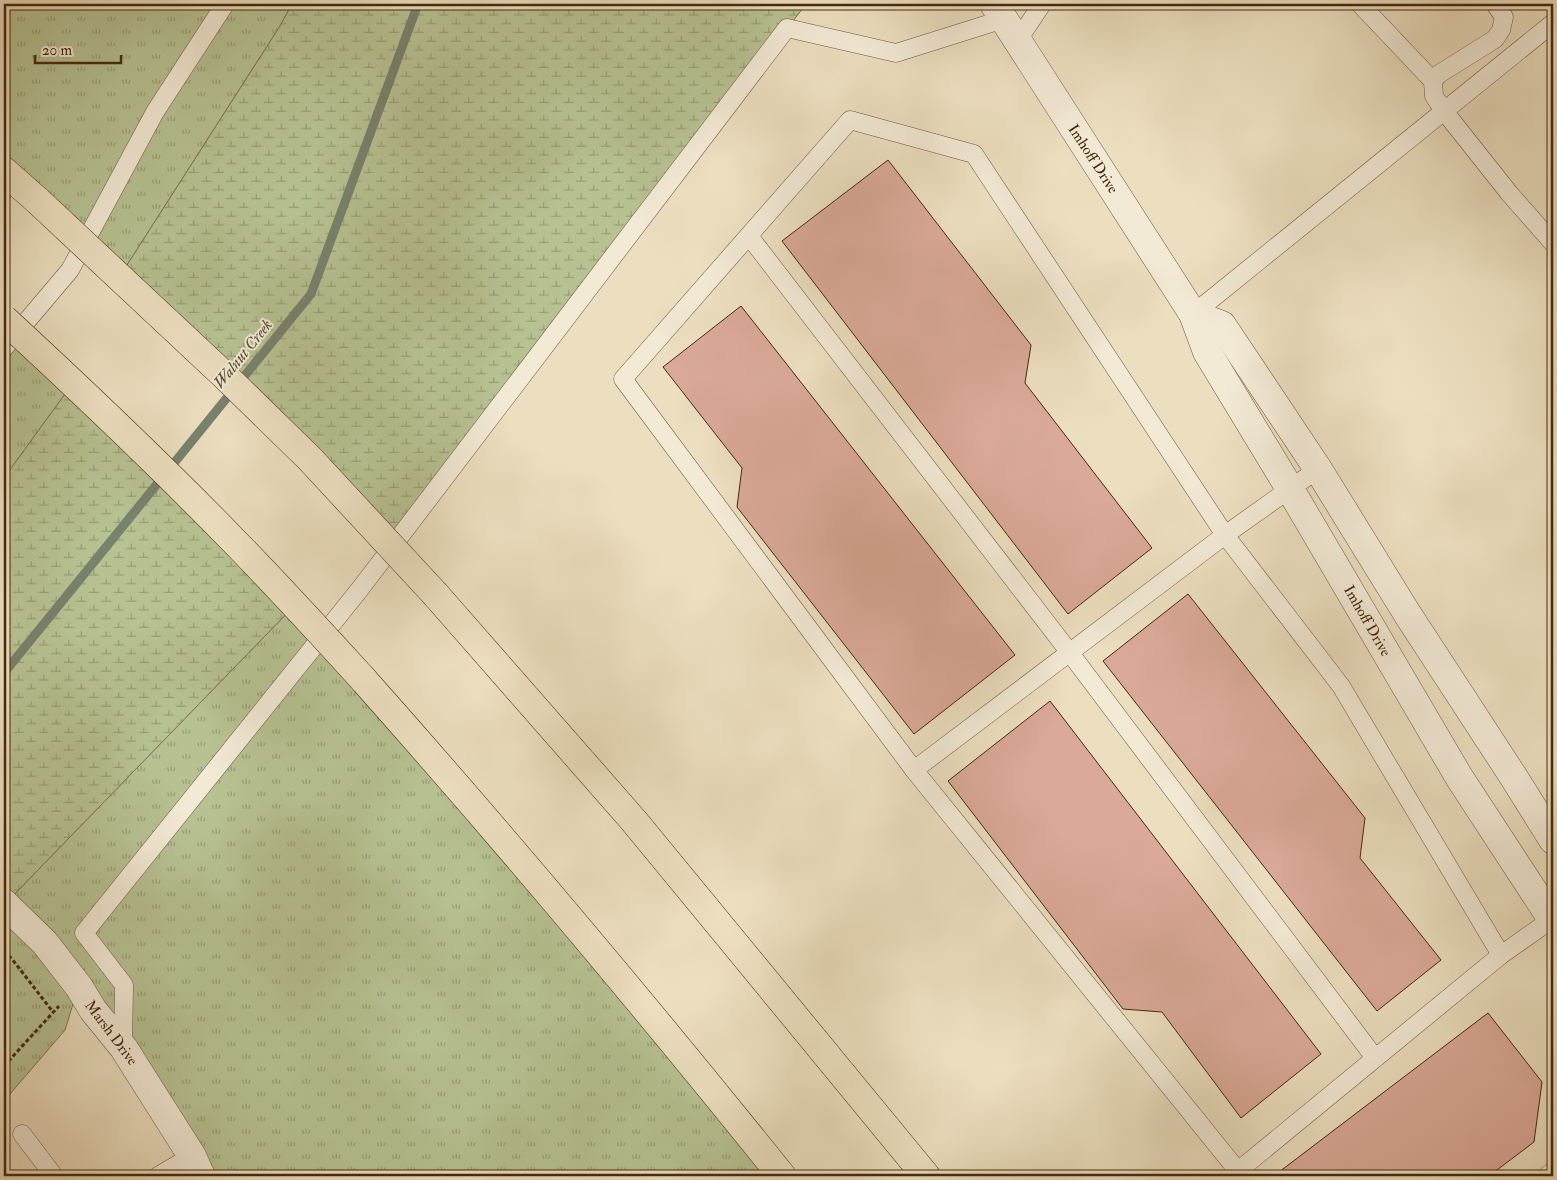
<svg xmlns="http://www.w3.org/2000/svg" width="1557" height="1180" font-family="'IM FELL Double Pica',serif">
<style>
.grass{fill:url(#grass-tufts);stroke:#7e7650}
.wetland{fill:url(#wetland-marsh);stroke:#7e7650}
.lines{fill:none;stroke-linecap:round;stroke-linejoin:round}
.stream{stroke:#78826d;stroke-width:9}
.building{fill:#daa998;stroke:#452a0c}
.service-casing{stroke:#6f5739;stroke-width:19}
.tertiary-casing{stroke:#6f5739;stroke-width:29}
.motorway-casing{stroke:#452a0c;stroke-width:29}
.path{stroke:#452a0c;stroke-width:3;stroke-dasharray:4 2.5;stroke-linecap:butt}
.service{stroke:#f3ead6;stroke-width:18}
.tertiary{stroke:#f3ead6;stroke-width:28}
.motorway{stroke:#ecdfc0;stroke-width:28}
.motorway-bridge-casing{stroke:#452a0c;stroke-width:29;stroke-linecap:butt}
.motorway-bridge{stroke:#ecdfc0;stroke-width:28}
.labels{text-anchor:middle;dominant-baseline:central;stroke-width:4;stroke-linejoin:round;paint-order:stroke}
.street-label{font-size:15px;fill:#452a0c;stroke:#f3ead6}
.water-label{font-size:16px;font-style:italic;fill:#5a4f34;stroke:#f3ead6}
</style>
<defs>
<pattern id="grass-tufts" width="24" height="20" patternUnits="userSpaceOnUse" patternTransform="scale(1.25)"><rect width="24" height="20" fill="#b7c293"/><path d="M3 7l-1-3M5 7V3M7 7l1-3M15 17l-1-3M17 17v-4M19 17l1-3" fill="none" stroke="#979e76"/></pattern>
<pattern id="wetland-marsh" width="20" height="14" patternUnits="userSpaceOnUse" patternTransform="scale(1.25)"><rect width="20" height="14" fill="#b7c293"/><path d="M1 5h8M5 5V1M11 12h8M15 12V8" fill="none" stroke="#979e76"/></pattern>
</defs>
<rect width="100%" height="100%" fill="#ecdfc0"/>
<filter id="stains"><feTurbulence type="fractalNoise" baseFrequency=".004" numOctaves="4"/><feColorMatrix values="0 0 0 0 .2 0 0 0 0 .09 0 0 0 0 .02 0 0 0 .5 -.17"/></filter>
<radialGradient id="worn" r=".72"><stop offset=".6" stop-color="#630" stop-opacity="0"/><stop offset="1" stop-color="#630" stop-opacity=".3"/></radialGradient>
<g class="grass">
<polygon points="4,4 292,4 280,26 120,276 4,171"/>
<polygon points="4,319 73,383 4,478"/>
<polygon points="295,605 782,1176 201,1176 78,988 65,1030 4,1101 4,905"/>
</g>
<g class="wetland">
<polygon points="292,4 806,4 392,546 120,276 280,26"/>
<polygon points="73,383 295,605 4,905 4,478"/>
</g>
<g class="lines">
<polyline class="stream" points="4,673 311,294 418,4"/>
</g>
<g class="building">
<polygon points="888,160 1031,345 1025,383 1152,548 1068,614 782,241"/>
<polygon points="741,306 1015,655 914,734 737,507 742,468 663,367"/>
<polygon points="1188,594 1365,818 1360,858 1441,960 1377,1011 1103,661"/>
<polygon points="1050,701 1321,1054 1241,1118 1162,1012 1123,1009 948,781"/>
<polygon points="1488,1013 1542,1082 1534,1142 1489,1176 1282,1176 1279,1172"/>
</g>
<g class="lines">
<g class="service-casing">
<g id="service">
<polyline points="1360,4 1433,81"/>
<polyline points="1495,4 1504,17 1501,30 1495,39 1439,74 1433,81 1434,96 1444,111 1509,193 1553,243"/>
<polyline points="1018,40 1042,4"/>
<polyline points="749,236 1070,653 1375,1058"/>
<polyline points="1193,314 1553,23"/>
<polyline points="4,348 70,270 155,112 225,4"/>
<polyline points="914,770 623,379 850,120 974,154 1225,535 1341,686 1501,955"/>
<polyline points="123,1047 124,985 84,933 360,589 787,28 896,53 1004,19 1004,11"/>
<polyline points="22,1134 54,1176"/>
<polyline points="1238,1171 1501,955 1552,919"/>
<polyline points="158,1176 192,1156"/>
<polyline points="1242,1176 914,770 1225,535 1318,469"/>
<polyline points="1547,1176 1553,1171"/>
</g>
</g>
<g class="tertiary-casing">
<g id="tertiary">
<polyline points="994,4 1193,314 1207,352 1290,489 1459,777 1553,921"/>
<polyline points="1193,314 1222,325 1318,469 1408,615 1513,776 1553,840"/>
<polyline points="4,903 45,943 79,987 93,1010 123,1047 192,1156 201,1176"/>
</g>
</g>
<g class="motorway-casing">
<g id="motorway">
<polyline points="4,171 38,201"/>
<polyline points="436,595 634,821 926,1176"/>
<path d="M362,678c144,162 284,329 420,498"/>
</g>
</g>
<g class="path">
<polyline points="4,951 12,959 53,1012"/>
<polyline points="4,1066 59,1006"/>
</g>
<use href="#service" class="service"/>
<use href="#tertiary" class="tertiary"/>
<use href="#motorway" class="motorway"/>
<g class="motorway-bridge-casing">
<g id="motorway-bridge">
<polyline points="38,201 225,376 310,459 436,595"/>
<path d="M4,319c78,72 155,145 229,221 44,45 86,91 129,138"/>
</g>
</g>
<use href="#motorway-bridge" class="motorway-bridge"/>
</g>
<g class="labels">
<g class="street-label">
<text transform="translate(1093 159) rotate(57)">Imhoff Drive</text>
<text transform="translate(1367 621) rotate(60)">Imhoff Drive</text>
<text transform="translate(111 1033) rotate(53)">Marsh Drive</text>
</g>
<g class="water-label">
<text transform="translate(243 354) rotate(-51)">Walnut Creek</text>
</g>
</g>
<rect width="1557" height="1180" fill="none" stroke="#ecdfc0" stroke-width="20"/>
<rect x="5" y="5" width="1547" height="1170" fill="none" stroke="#452a0c" stroke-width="2.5"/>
<rect x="10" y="10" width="1537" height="1160" fill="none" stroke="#452a0c"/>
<path d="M35 55v8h86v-8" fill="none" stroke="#452a0c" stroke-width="2.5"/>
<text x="42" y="55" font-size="15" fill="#452a0c" stroke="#f3ead6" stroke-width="4" paint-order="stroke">20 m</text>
<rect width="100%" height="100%" filter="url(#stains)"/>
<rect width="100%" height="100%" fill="url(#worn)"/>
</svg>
